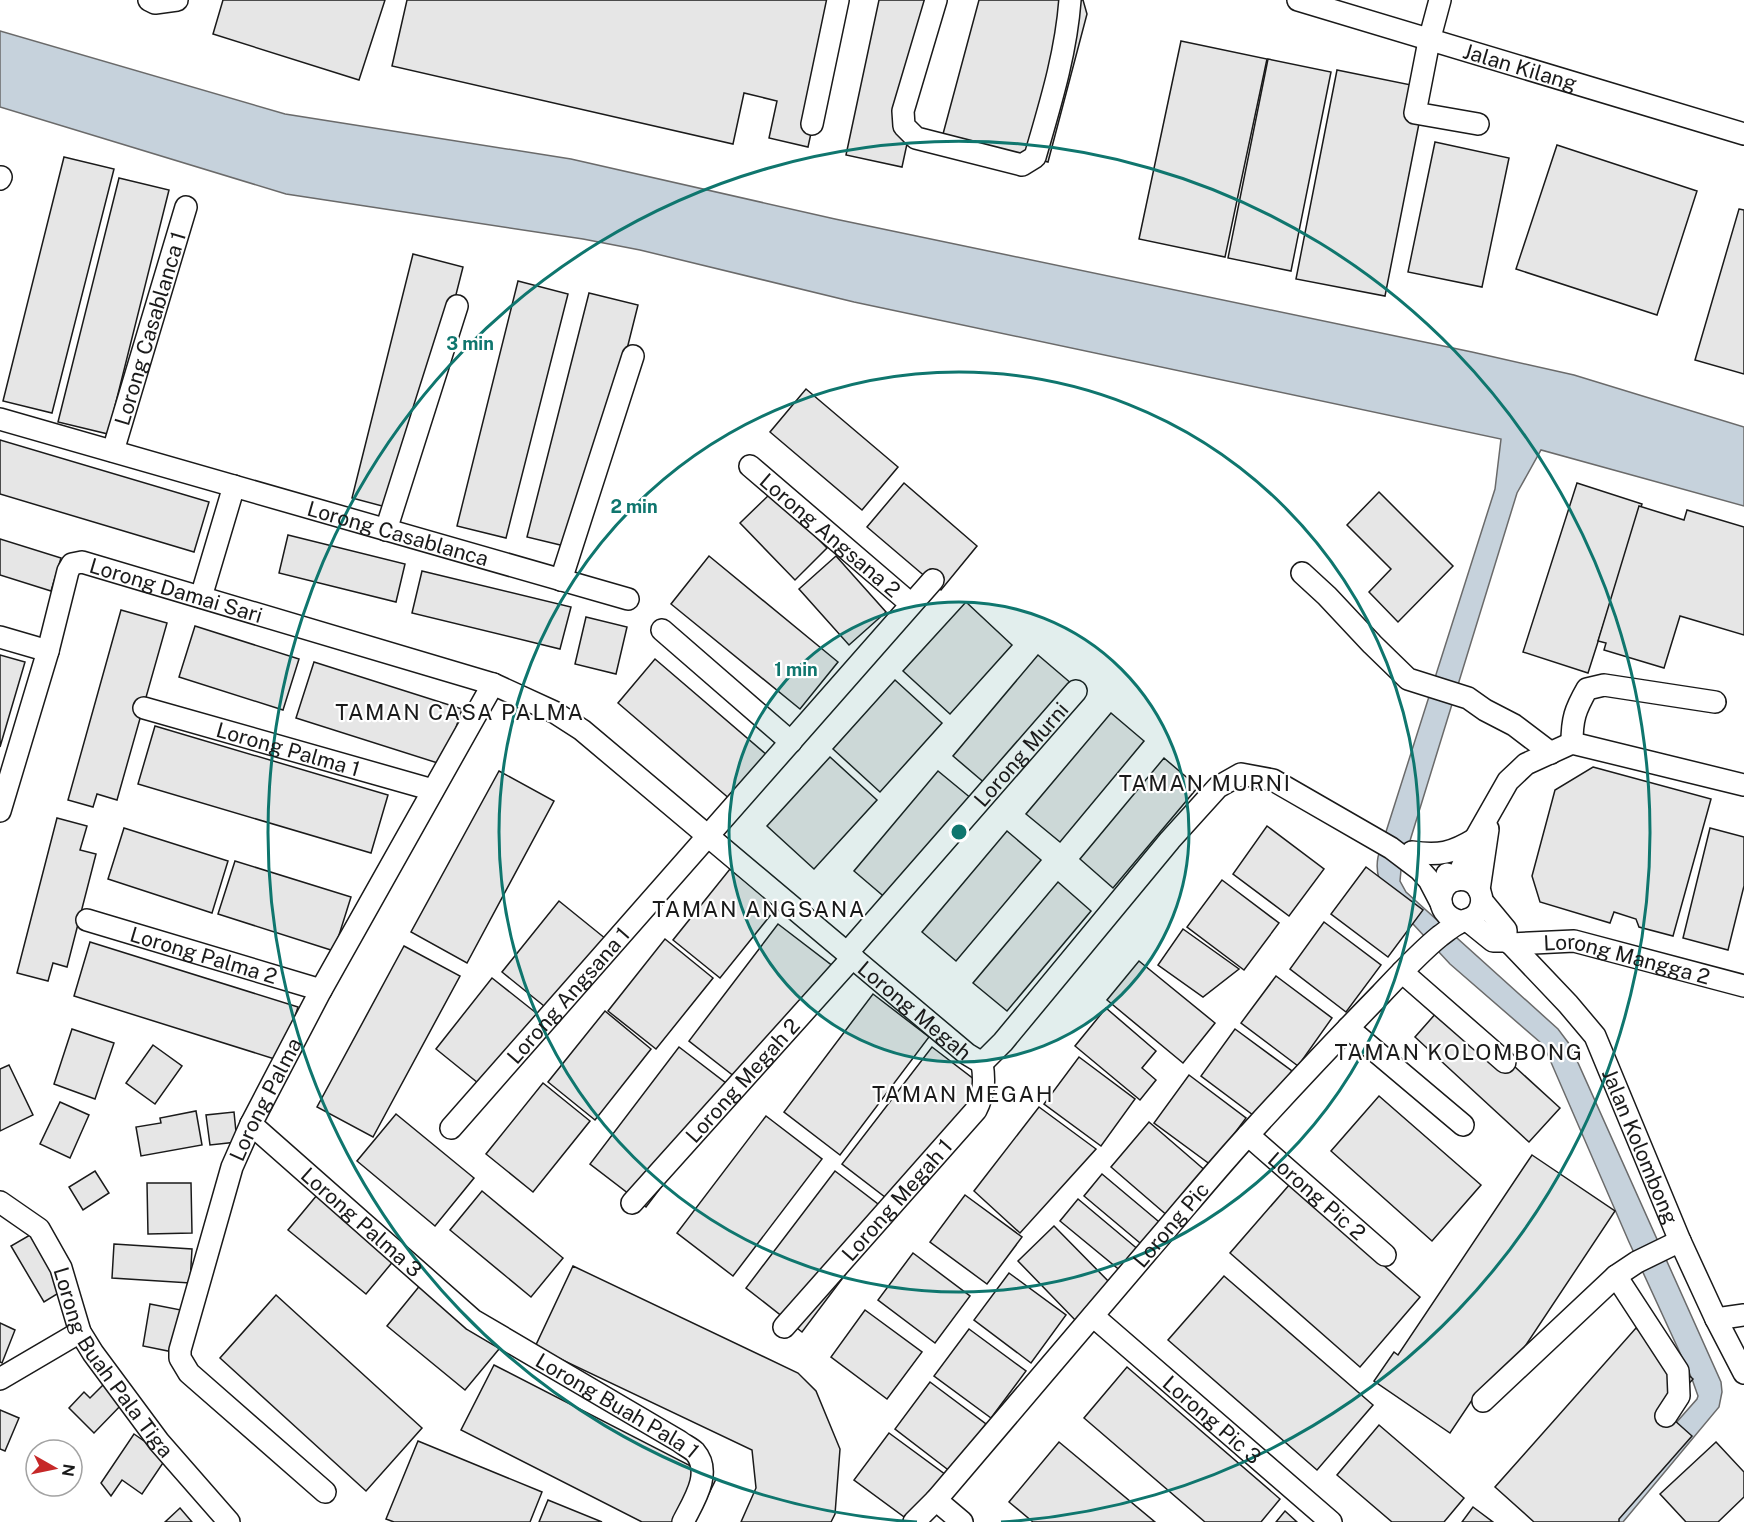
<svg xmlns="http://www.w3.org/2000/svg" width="1744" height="1522" font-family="'Public Sans',sans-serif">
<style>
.water{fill:#c6d2dc;stroke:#6a6a6a;stroke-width:1.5}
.building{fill:#e6e6e6;stroke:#1a1a1a;stroke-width:1.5}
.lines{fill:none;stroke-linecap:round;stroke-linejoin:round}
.minor-casing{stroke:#1a1a1a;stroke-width:24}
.minor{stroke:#fff;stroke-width:21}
.ring{fill:none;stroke:#0f766e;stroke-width:3}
.labels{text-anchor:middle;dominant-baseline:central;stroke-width:4.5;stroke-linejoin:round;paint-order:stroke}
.street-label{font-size:21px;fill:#1a1a1a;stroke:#fff}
.neighbourhood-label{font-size:22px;letter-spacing:1.5px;fill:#1a1a1a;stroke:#fff}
.centre{fill:#0f766e;stroke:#fff;stroke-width:3}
.ring-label{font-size:18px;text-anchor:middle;font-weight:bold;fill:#0f766e;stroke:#fff;stroke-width:4.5;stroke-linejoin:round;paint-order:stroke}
</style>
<rect width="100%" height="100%" fill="#fff"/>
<path class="water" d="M0,31l285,83 286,45 264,60 637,133 102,23 170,52v79l-203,-56 -24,43 -116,377 -1,11 6,11 152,137 12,16 151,337 1,10 -3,15 -96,115h-31v-4l105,-119 1,-3 -6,-17 -63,-137 -82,-189 -6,-10 -91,-79 -61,-66c-9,-13 -14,-25 -11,-41l117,-368 6,-50 -647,-137 -214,-52 -57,-11 -297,-45 -286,-87z"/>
<g class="building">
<polygon points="223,0 385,0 359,80 213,34"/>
<polygon points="407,0 840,0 808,147 769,138 777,101 744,93 733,144 392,66"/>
<polygon points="879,0 938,0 902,167 846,155"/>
<polygon points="979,0 1083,0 1087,14 1048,162 943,134"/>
<polygon points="1181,41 1267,59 1225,257 1139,239"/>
<polygon points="1268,59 1331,72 1291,271 1228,258"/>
<polygon points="1337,70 1426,88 1385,296 1296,279"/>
<polygon points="1435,142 1509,158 1482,287 1408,272"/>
<polygon points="1557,145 1697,191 1657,315 1516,269"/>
<polygon points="64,157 114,169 52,413 3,401"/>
<polygon points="119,178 169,190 108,434 58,422"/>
<polygon points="1739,209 1744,210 1744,374 1695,360"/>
<polygon points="413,254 463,267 401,511 352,498"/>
<polygon points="518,281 568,294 506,538 457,526"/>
<polygon points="589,293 638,305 577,549 527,537"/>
<polygon points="806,389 898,467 862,510 770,432"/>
<polygon points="0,440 209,502 194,552 0,494"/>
<polygon points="904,483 977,546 941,590 867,527"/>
<polygon points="1577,483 1642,504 1588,673 1523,652"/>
<polygon points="772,492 827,548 795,580 740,523"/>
<polygon points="1379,492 1453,566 1398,622 1369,592 1391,569 1347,525"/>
<polygon points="1639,506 1684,520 1687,510 1744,527 1744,635 1680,616 1664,668 1604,650 1606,643 1598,641"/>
<polygon points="288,535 405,564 396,602 279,573"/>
<polygon points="0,539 61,558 51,591 0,575"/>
<polygon points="709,556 838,662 800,709 671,604"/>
<polygon points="836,556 886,612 849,645 799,589"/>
<polygon points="422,571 571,607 560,649 412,613"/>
<polygon points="966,602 1012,645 950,714 903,671"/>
<polygon points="121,610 167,623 117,800 97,794 93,807 68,800"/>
<polygon points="586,617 627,627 616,674 575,664"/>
<polygon points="195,626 299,659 283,710 179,677"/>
<polygon points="0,655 25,662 0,747"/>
<polygon points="1038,655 1072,684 987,785 953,756"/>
<polygon points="655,659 768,756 731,800 618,703"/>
<polygon points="314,662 462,709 444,765 296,718"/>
<polygon points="895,680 942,723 880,792 833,749"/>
<polygon points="1111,713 1144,741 1060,842 1026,814"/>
<polygon points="155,726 388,795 371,853 138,784"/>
<polygon points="830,757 877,800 814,869 767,826"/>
<polygon points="1164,758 1198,787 1113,888 1080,859"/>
<polygon points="1593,767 1711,799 1673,936 1639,927 1636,919 1614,912 1610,923 1540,902 1532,876 1555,790"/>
<polygon points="499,771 554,801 467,963 411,932"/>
<polygon points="938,771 972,799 888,900 854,871"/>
<polygon points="57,818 87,826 80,850 96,854 67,967 53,963 48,981 17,973"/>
<polygon points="1267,826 1324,869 1289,916 1233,874"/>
<polygon points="124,828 228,861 212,913 108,879"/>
<polygon points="1710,828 1744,837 1744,886 1728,950 1683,938"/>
<polygon points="1007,831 1041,860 956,961 922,932"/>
<polygon points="235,861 351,897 334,951 218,914"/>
<polygon points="1366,867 1423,910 1388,957 1331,914"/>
<polygon points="730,869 777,907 720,978 673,940"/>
<polygon points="1222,880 1279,923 1244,970 1187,927"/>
<polygon points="1058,882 1091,911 1007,1011 973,983"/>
<polygon points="559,901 606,939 549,1010 502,972"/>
<polygon points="1324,922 1381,965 1346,1012 1290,969"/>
<polygon points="778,924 834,967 744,1084 689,1041"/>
<polygon points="1183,929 1239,969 1203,997 1158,965"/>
<polygon points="665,939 713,978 656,1049 608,1011"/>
<polygon points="90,942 298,1007 281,1061 74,996"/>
<polygon points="404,946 460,976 373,1137 317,1107"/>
<polygon points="1139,961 1215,1023 1183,1063 1107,1000"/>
<polygon points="1276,976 1332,1018 1298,1066 1241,1023"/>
<polygon points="492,978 540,1016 483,1087 436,1049"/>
<polygon points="873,994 929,1037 840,1155 784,1112"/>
<polygon points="1445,1003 1560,1108 1529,1142 1415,1037"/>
<polygon points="1106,1008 1156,1051 1142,1068 1156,1080 1140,1100 1075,1046"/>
<polygon points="605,1011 651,1049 595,1120 548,1082"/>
<polygon points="72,1029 114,1043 95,1099 54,1084"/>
<polygon points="1235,1029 1292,1071 1257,1118 1201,1076"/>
<polygon points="153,1045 182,1066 155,1104 126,1083"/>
<polygon points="679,1047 735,1090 646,1207 590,1164"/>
<polygon points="932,1047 988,1090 898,1207 842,1164"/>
<polygon points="1079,1057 1135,1099 1101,1146 1044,1104"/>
<polygon points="9,1065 33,1115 0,1131 0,1069"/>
<polygon points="1189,1075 1246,1118 1211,1165 1154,1123"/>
<polygon points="543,1083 590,1121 533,1192 486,1154"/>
<polygon points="1379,1096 1481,1185 1432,1241 1331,1151"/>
<polygon points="60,1102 89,1115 70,1158 40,1144"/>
<polygon points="1039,1107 1096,1149 1020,1233 974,1191"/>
<polygon points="196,1111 202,1145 141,1156 136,1127 161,1123 160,1118"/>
<polygon points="234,1112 237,1142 210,1145 206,1115"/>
<polygon points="396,1114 474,1178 435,1226 357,1161"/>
<polygon points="766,1116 822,1159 733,1276 677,1233"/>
<polygon points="1149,1122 1207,1172 1169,1217 1111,1167"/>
<polygon points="1532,1155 1615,1211 1484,1408 1472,1400 1450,1433 1374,1381 1394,1352 1398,1355"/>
<polygon points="95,1171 109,1193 83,1210 69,1187"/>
<polygon points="835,1171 891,1214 802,1332 746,1288"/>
<polygon points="1102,1174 1164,1226 1146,1248 1084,1196"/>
<polygon points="147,1183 191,1183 192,1233 148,1234"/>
<polygon points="327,1183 405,1247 366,1294 288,1230"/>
<polygon points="1290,1184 1420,1297 1360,1367 1230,1253"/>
<polygon points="482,1191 563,1258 531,1297 450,1230"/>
<polygon points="965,1195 1022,1237 987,1284 930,1242"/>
<polygon points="1078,1199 1140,1251 1122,1272 1060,1221"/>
<polygon points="1054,1226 1114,1287 1078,1323 1018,1261"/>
<polygon points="42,1228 75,1283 44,1302 11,1246"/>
<polygon points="114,1244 192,1249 190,1283 112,1278"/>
<polygon points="913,1253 970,1296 935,1343 878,1300"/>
<polygon points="573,1266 798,1373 816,1391 840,1449 835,1514 831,1522 741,1522 756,1488 752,1450 535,1347"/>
<polygon points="1009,1273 1066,1315 1031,1363 974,1320"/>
<polygon points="1224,1276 1373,1405 1317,1470 1168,1340"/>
<polygon points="426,1278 504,1343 465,1390 387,1326"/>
<polygon points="276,1295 422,1428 366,1491 220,1358"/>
<polygon points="150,1304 181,1310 173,1352 143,1346"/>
<polygon points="865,1310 922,1352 887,1399 831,1357"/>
<polygon points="0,1323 15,1330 2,1363 0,1362"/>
<polygon points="1636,1328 1693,1379 1664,1411 1692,1436 1619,1519 1619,1522 1534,1522 1495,1487"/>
<polygon points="969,1329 1026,1371 991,1418 934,1376"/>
<polygon points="494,1365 716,1479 695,1522 642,1522 461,1430"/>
<polygon points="1127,1367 1280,1499 1261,1522 1205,1522 1084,1418"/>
<polygon points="106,1382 125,1401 94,1433 69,1408 84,1392 90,1398"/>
<polygon points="930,1382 986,1424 951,1472 895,1429"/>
<polygon points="0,1410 19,1418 5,1451 0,1449"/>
<polygon points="1379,1425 1464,1498 1444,1522 1392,1522 1337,1475"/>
<polygon points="889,1433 946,1475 911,1522 854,1480"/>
<polygon points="134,1434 167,1457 142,1494 122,1480 111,1496 101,1483"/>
<polygon points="418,1441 542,1492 530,1522 394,1522 386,1519"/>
<polygon points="1059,1442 1155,1522 1033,1522 1009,1502"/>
<polygon points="1716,1442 1744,1472 1744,1497 1718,1522 1686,1522 1660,1494"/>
<polygon points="548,1500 602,1522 539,1522"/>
<polygon points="1473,1507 1493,1522 1462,1522"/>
<polygon points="180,1508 192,1522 165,1522"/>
<polygon points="1285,1511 1297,1522 1276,1522"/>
</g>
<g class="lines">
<g class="minor-casing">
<g id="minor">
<polyline points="149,0 155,3 177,0"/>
<path d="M936,0l-33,111 1,15 12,12 106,27 13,-8c15,-52 31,-103 35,-157"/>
<path id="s1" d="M1298,0l446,134"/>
<polyline points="1440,0 1429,41 1415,113 1478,124"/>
<polyline points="812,124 838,0"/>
<polyline points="0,179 1,177"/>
<path id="s2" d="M0,419l628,180"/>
<path id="s3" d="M113,451l73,-244"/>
<path id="s4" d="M750,466l161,138"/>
<polyline points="386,530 457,306"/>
<polyline points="1302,573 1327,596 1372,644 1408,679 1468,698 1485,710 1514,725 1551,753"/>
<polyline points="561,580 633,356"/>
<polyline points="201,597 234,486"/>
<polyline points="662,630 791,742"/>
<polyline points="0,637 48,651"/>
<path id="s5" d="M144,708l289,82"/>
<path d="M1572,743c0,-24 3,-33 15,-54l17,-4 111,17"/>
<path id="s6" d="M0,811l48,-160 20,-80 4,-7 10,-2 411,122 61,28 28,18 385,324 15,9 21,-21 167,-202 48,-53 23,-13 32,6 118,68 29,22 9,10 12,23"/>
<path d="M1412,852c27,4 40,1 63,-13"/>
<polyline points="1447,874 1456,880 1475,839 1508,781 1526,764 1572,743 1744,785"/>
<polyline points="1479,890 1488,829"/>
<polyline points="1482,901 1506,930 1506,941"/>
<path id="s7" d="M87,920l234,70"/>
<path id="s8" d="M1467,920l26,21h13l5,3 57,60 27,32 85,205 36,78 28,54"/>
<path id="s9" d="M1511,944l63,-3 170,45"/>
<path id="s10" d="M847,953l229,-262"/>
<polyline points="1402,972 1505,1062"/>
<polyline points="1348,1028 1463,1125"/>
<path id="s11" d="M251,1124l222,196 206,121c5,4 12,7 16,11 18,21 -2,50 -12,70"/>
<path id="s12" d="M451,1128l482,-548"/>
<path id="s13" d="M1248,1135l137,120"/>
<path id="s14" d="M0,1202l39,27 22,39 19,64 13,21 66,89 70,80"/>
<path id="s15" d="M632,1203l221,-246"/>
<polyline points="1616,1276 1678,1371 1679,1396 1666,1416"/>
<path id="s16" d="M1093,1316l238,206"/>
<polyline points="1716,1319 1744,1315"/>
<path id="s17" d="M784,1327l192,-217c8,-16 9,-29 6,-47"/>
<polyline points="0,1379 80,1332"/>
<polyline points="1483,1401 1616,1276 1637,1262 1680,1241"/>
<path id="s18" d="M325,1492l-136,-119 -9,-15v-8l52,-183 19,-43 70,-134 172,-306"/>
<polyline points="936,1500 962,1522"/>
<path id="s19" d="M914,1522l22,-22c70,-83 141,-165 211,-248 34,-39 67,-80 102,-118 43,-47 87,-94 132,-140 19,-20 38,-41 59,-58 6,-4 12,-10 19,-13 7,-4 14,-3 19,-11 8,-12 2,-29 -12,-32 -28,-6 -36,35 -6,41"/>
</g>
</g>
<use href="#minor" class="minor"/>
</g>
<circle cx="959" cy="832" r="230" fill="#0f766e" fill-opacity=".12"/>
<g class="ring">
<circle cx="959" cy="832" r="230"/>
<circle cx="959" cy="832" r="460"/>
<path d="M917 1522A691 691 0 1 1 1001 1522"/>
</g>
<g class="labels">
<g class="street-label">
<text stroke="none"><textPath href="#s1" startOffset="232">Jalan Kilang</textPath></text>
<text stroke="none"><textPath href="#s3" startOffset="128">Lorong Casablanca 1</textPath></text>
<text stroke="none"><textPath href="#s2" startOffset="414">Lorong Casablanca</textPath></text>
<text stroke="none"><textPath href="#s4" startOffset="106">Lorong Angsana 2</textPath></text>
<text stroke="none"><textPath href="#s6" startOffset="366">Lorong Damai Sari</textPath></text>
<text stroke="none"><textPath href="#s5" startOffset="150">Lorong Palma 1</textPath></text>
<text stroke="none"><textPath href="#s10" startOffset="264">Lorong Murni</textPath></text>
<text stroke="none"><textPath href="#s7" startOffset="122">Lorong Palma 2</textPath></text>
<text stroke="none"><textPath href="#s9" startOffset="118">Lorong Mangga 2</textPath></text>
<text stroke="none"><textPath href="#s12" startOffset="177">Lorong Angsana 1</textPath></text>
<text stroke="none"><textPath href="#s6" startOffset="1232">Lorong Megah</textPath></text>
<text stroke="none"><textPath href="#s15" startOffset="165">Lorong Megah 2</textPath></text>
<text stroke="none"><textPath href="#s18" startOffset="472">Lorong Palma</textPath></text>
<text stroke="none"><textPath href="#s8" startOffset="296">Jalan Kolombong</textPath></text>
<text stroke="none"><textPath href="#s13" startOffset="92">Lorong Pic 2</textPath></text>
<text stroke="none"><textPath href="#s17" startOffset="170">Lorong Megah 1</textPath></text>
<text stroke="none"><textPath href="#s11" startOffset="148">Lorong Palma 3</textPath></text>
<text stroke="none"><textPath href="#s19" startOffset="393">Lorong Pic</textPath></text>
<text stroke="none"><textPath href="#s14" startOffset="201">Lorong Buah Pala Tiga</textPath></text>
<text stroke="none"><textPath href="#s11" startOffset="464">Lorong Buah Pala 1</textPath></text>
<text stroke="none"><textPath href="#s16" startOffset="158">Lorong Pic 3</textPath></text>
</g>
<g class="neighbourhood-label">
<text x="460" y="712">TAMAN CASA PALMA</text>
<text x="1205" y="783">TAMAN MURNI</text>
<text x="759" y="909">TAMAN ANGSANA</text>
<text x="1459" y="1052">TAMAN KOLOMBONG</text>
<text x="963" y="1094">TAMAN MEGAH</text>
</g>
</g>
<circle cx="959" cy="832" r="9" class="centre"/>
<g class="ring-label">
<text x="470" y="350">3 min</text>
<text x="634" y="513">2 min</text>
<text x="796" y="676">1 min</text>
</g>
<g transform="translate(54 1468) rotate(99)"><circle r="28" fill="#ffffff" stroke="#a3a3a3" stroke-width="1.5"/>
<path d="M0-4.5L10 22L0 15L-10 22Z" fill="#c62828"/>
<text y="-9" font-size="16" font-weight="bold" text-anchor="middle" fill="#1a1a1a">N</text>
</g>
</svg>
